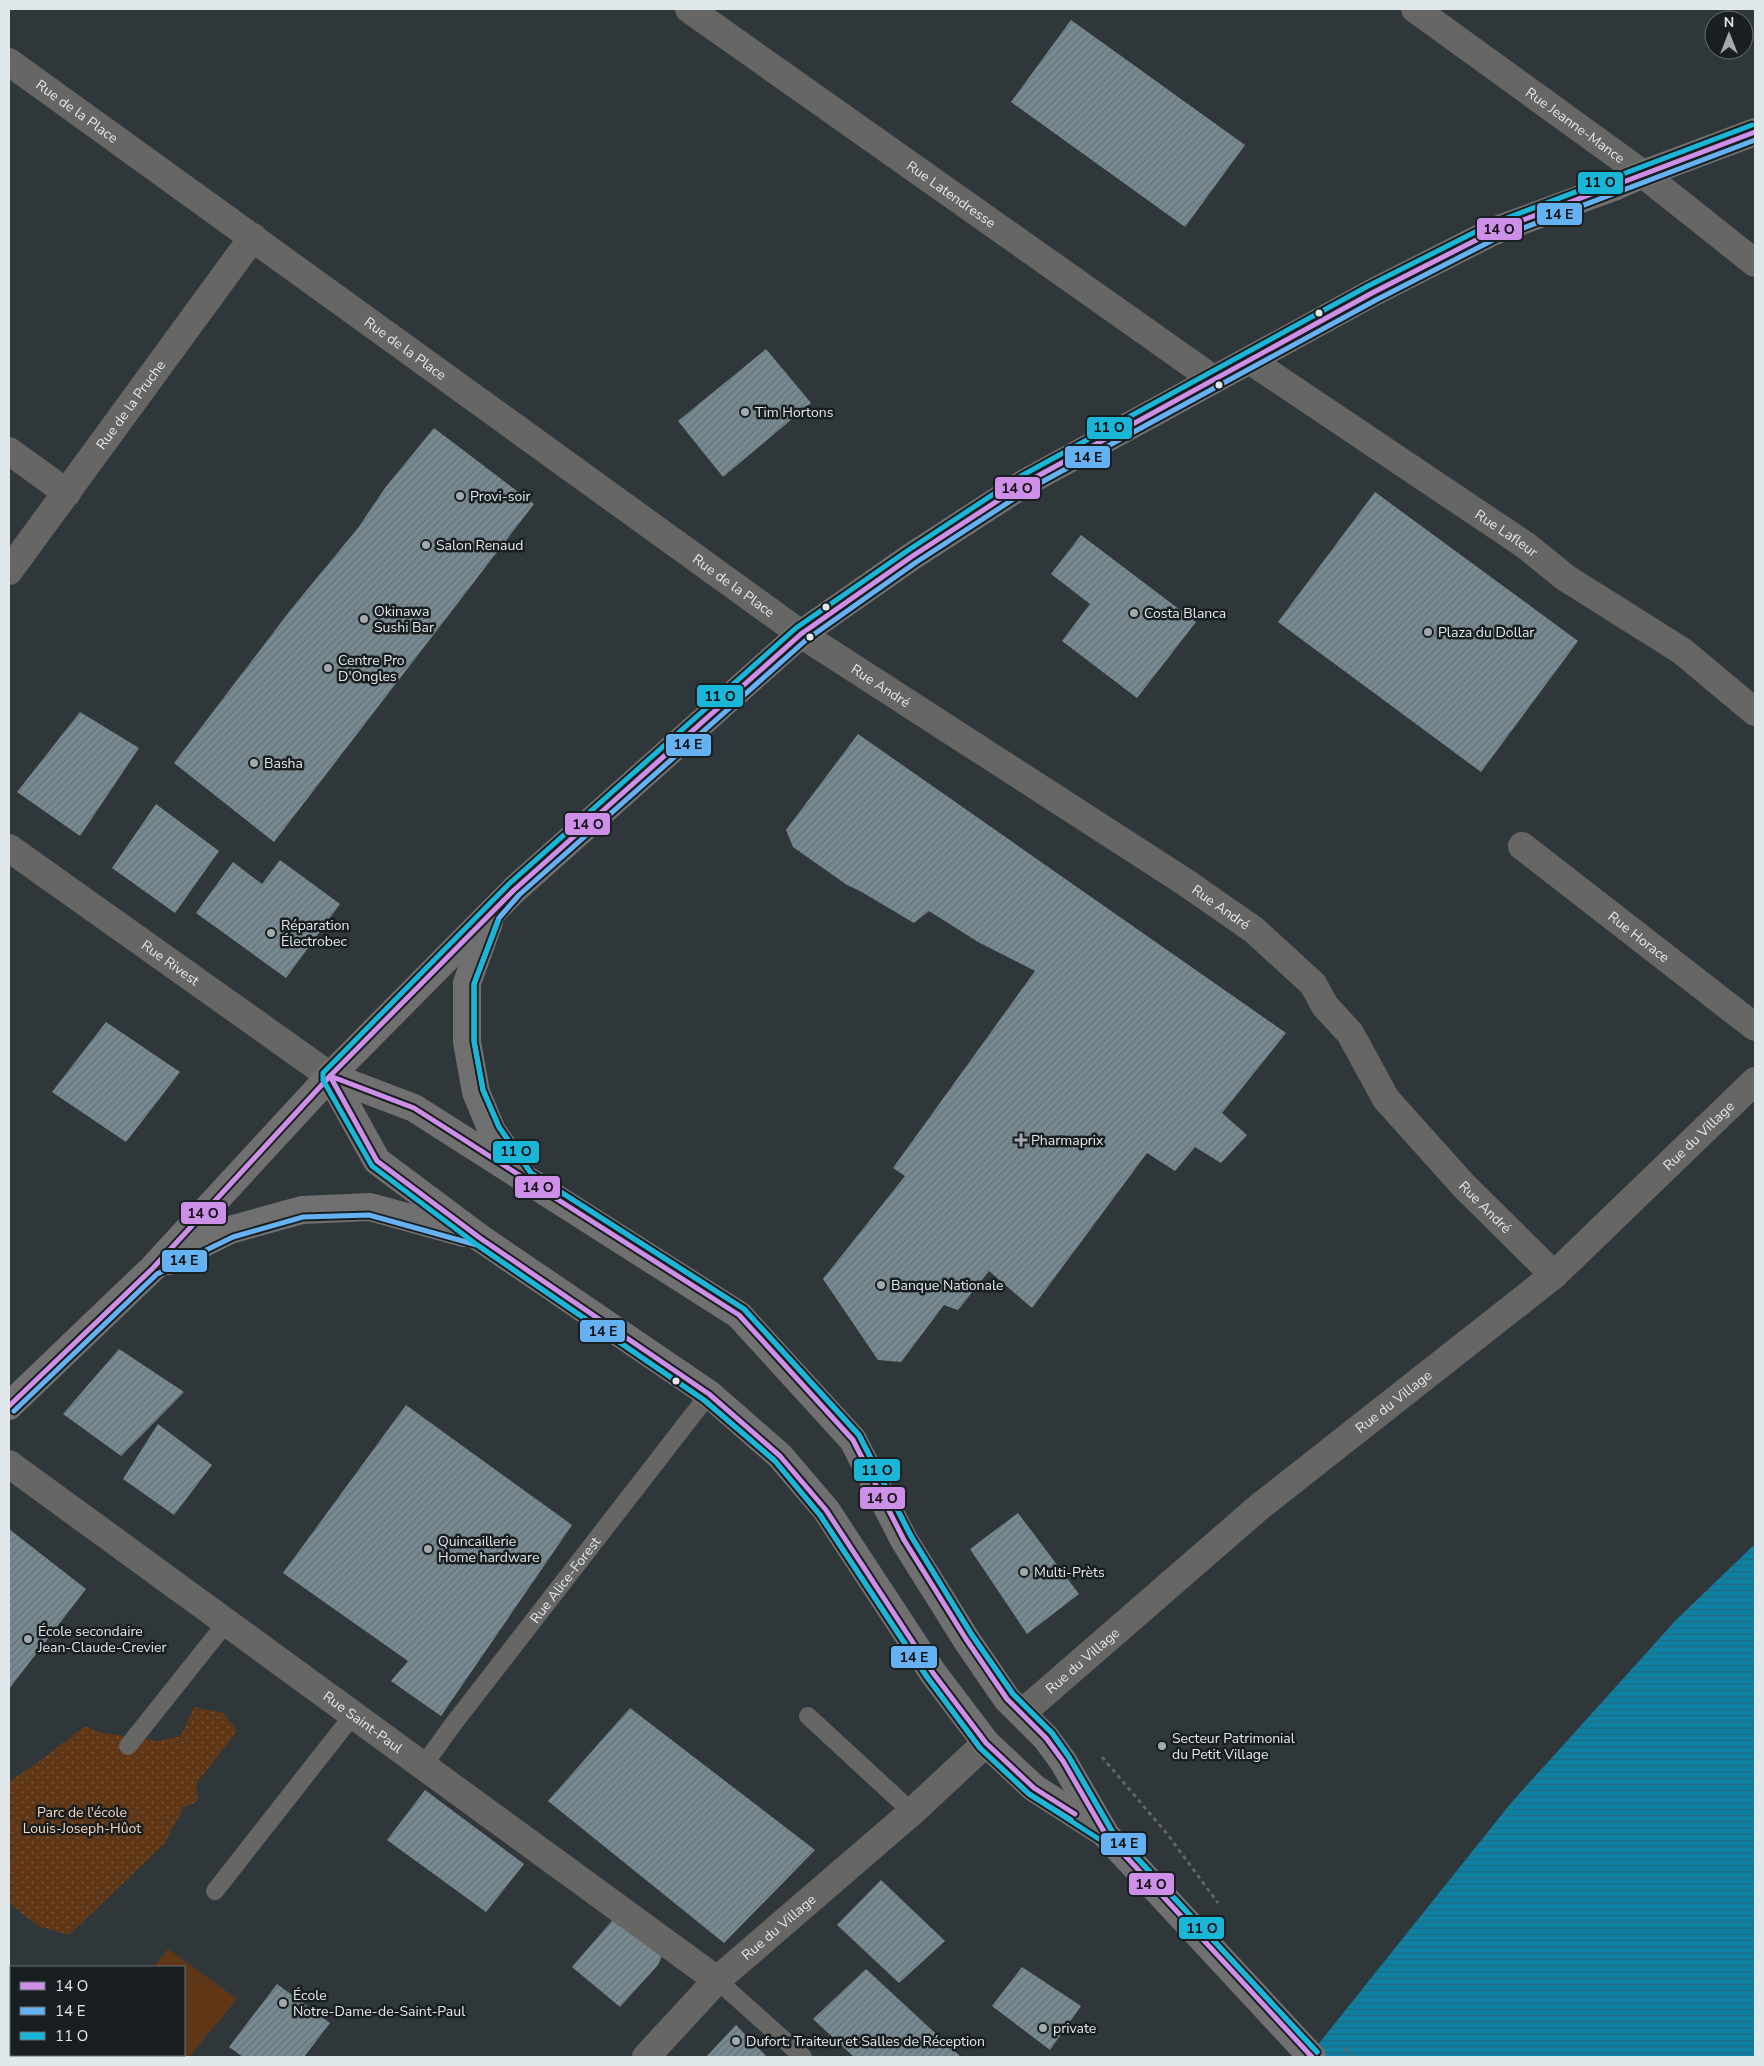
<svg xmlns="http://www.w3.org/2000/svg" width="1764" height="2066" font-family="'Nunito Sans',sans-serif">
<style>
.grass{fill:#603716}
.park{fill:url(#park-dots)}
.water{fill:url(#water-rules)}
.building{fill:url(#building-hatch)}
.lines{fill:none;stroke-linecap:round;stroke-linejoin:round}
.path{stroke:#646666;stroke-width:3;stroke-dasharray:4 4;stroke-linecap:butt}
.lane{stroke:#666665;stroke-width:18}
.street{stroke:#666665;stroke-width:28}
.secondary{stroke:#717070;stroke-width:28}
.bus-1-casing{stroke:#191f21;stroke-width:9}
.bus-2-casing{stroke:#191f21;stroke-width:9}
.bus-3-casing{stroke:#191f21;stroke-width:9}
.bus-1{stroke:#ce8fe9;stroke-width:5}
.bus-2{stroke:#66b1f2;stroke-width:5}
.bus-3{stroke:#1ab6d8;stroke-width:5}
.bus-dot{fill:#e1e8ec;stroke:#191f21;stroke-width:2}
.poi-dot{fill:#a3aaae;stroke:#191f21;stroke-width:2}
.labels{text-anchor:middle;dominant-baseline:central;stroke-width:5;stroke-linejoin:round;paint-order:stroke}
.street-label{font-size:14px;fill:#e1e8ec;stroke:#191f21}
.poi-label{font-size:14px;fill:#e1e8ec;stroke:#191f21;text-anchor:start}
.park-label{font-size:14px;fill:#fed7bd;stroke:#191f21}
.line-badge{stroke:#191f21;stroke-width:2}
.pale-badge-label{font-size:14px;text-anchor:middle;font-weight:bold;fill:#111}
</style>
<defs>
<pattern id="park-dots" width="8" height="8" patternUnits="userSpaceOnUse" patternTransform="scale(1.25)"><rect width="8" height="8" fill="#603716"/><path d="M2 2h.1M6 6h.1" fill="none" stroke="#765438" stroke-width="1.8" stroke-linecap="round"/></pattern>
<pattern id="water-rules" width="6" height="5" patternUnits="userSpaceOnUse" patternTransform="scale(1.25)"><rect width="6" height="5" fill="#0e80a3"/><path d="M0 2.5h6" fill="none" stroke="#24697e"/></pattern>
<pattern id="building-hatch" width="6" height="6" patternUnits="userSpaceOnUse" patternTransform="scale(1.25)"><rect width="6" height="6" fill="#788a91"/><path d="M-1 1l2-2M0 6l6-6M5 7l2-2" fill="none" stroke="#667277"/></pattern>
</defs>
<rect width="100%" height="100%" fill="#30373a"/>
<polygon class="grass" points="168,1949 237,1999 189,2057 124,2057 120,2055 184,2055 184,1967 154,1967"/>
<polygon class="park" points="194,1707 223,1713 237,1731 196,1784 198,1801 183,1808 165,1843 69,1935 38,1926 9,1903 9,1782 45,1757 85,1726 102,1733 158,1741 181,1736"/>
<polygon class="water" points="1755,1544 1755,2057 1308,2057 1511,1803 1676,1620"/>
<g class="building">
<polygon points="1071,20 1245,145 1185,227 1011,102"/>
<polygon points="766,349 811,403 723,477 678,421"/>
<polygon points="434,428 534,504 274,842 174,763 292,608 358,528 385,488"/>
<polygon points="1375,492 1578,641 1481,772 1278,622"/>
<polygon points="1081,535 1196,622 1137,698 1062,641 1090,604 1051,574"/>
<polygon points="80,712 139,748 80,836 17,792"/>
<polygon points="858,734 1286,1033 1222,1113 1247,1135 1221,1163 1195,1147 1175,1171 1147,1153 1032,1308 989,1271 958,1310 944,1305 901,1362 878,1360 823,1279 905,1176 893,1168 1035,971 978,942 929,911 914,923 860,891 847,885 793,847 786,830"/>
<polygon points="156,804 219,851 175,913 112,868"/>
<polygon points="280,860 340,904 286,978 196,913 233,862 262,884"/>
<polygon points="106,1022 180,1072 126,1142 52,1092"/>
<polygon points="119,1349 184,1392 121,1456 63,1414"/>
<polygon points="406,1405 572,1525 441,1716 391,1681 408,1661 283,1573"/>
<polygon points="158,1424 212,1465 174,1515 123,1479"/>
<polygon points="1018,1513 1079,1594 1027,1634 970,1549"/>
<polygon points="9,1529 86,1589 9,1689"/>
<polygon points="630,1708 815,1850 724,1943 548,1801"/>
<polygon points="425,1790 524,1864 486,1912 387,1840"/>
<polygon points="881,1880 945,1941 899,1983 837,1925"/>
<polygon points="617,1915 664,1951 658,1965 620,2007 572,1967"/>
<polygon points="1022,1967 1081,2006 1050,2050 992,2006"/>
<polygon points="866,1969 961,2057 854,2057 813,2019"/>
<polygon points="277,1984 330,2023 304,2057 243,2057 229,2047"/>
<polygon points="736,2025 767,2057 706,2057"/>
</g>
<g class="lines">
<g class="path">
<polyline points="1102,1757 1168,1835 1218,1903"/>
<polyline points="1345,2049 1352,2057"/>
</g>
<g class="lane">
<polyline points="808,1716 912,1812"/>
<polyline points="128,1746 226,1623"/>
<path id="s1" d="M423,1766l28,-39 258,-333"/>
<polyline points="215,1891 353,1715"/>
<polyline points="717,1980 803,2057"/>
</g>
<g class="street">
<path id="s2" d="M689,9l524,370"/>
<path id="s3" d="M1415,9l228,165 112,89"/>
<path id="s4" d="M9,62l792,572 384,248 69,48 59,54 12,22 25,27 36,66 78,87 90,89"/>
<path id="s5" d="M1251,361l274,184 41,33 116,73 73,61"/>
<polyline points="9,451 67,493"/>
<path id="s6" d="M9,571l244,-334"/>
<path id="s7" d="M1522,846l233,181"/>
<path id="s8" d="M9,848l321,228"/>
<path id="s9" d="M9,1464l708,516"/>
<path id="s10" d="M1022,1713l236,-205 296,-233 201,-194"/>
<path id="s11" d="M646,2057l71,-77 195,-168 74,-69"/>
</g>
<g class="secondary">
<polyline points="489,922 467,983 467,1042 476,1092 492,1131 518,1168"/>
<polyline points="330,1076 414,1108 739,1315 853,1440 904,1540 966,1639 1007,1699 1046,1738 1063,1761 1106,1835 1312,2057"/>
<polyline points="330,1076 377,1161 480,1238 709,1394 780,1456 826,1510 933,1673 986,1743 1034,1788 1101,1831"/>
<polyline points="168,1261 230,1230 302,1210 370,1207 464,1233"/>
<polyline points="9,1406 153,1268 330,1076 514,890 801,634 911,557 1025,483 1372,293 1494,231 1616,186 1643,174 1755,132"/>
</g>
<g class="bus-1-casing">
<g id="bus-1">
<polyline points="330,1076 414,1108 739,1315 853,1440 904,1540 966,1639 1007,1699 1046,1738 1063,1761 1106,1835 1312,2057"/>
<polyline points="330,1076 377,1161 480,1238 709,1394 780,1456 826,1510 933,1673 986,1743 1034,1788 1075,1814"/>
<polyline points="9,1406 153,1268 330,1076 514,890 801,634 911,557 1025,483 1372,293 1494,231 1755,132"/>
</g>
</g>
<g class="bus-2-casing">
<g id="bus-2">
<polyline points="14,1411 157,1274 233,1237 303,1217 369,1215 477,1245 704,1400 775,1461 820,1515 927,1677 980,1748 1029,1794 1071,1820"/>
<polyline points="1317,2052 1112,1831 1069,1757 1052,1733 1013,1694 972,1635 911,1536 859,1435 744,1309 531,1173 499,1127 483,1090 474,1041 474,984 499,918 519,895 806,640 915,563 1029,489 1376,300 1497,238 1755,140"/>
</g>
</g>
<g class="bus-3-casing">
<g id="bus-3">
<polyline points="498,921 474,984 474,1041 483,1090 499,1127 531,1173 744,1309 859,1435 911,1536 972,1635 1013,1694 1052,1733 1069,1757 1112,1831 1317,2052"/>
<polyline points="1102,1841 1029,1794 980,1748 927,1677 820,1515 775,1461 704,1400 476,1244 372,1166 323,1080 323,1073 509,884 796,628 907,551 1021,476 1368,286 1491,224 1752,125"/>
</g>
</g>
<use href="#bus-1" class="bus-1"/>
<use href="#bus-2" class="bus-2"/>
<use href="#bus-3" class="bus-3"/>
</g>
<g class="bus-dot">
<circle cx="1319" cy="313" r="4.5"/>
<circle cx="1219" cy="385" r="4.5"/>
<circle cx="826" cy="607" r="4.5"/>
<circle cx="810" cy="637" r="4.5"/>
<circle cx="676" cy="1381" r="4.5"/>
</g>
<g class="poi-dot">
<circle cx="745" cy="412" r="5"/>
<circle cx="460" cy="496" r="5"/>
<circle cx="426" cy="545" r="5"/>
<circle cx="1134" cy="613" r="5"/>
<circle cx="364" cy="619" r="5"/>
<circle cx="1428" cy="632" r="5"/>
<circle cx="328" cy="668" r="5"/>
<circle cx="254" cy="763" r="5"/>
<circle cx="271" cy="933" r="5"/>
<path d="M1018.5 1132.5h5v5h5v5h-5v5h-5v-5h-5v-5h5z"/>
<circle cx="881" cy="1285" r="5"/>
<circle cx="428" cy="1549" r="5"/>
<circle cx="1024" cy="1572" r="5"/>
<circle cx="28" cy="1639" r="5"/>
<circle cx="1162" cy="1746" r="5"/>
<circle cx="283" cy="2003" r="5"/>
<circle cx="1043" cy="2028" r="5"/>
<circle cx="736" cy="2041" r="5"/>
</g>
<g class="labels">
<g class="street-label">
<text stroke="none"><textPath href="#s4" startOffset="84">Rue de la Place</textPath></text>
<text stroke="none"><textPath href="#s3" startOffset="198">Rue Jeanne-Mance</textPath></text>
<text stroke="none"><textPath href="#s2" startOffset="321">Rue Latendresse</textPath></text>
<text stroke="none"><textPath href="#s4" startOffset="489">Rue de la Place</textPath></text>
<text stroke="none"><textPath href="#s6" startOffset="206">Rue de la Pruche</textPath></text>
<text stroke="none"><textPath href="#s5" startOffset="308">Rue Lafleur</textPath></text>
<text stroke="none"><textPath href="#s4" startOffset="894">Rue de la Place</textPath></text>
<text stroke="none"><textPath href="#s4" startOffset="1072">Rue André</textPath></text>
<text stroke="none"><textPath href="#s4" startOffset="1478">Rue André</textPath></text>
<text stroke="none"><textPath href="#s7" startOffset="148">Rue Horace</textPath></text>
<text stroke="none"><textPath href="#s8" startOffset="198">Rue Rivest</textPath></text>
<text stroke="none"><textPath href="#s10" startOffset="890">Rue du Village</textPath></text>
<text stroke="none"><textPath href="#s4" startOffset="1882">Rue André</textPath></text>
<text stroke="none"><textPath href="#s10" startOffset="485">Rue du Village</textPath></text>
<text stroke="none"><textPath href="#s1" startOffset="234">Rue Alice-Forest</textPath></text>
<text stroke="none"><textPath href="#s10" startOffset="80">Rue du Village</textPath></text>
<text stroke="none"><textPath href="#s9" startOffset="438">Rue Saint-Paul</textPath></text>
<text stroke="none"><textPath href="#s11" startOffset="186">Rue du Village</textPath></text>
</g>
<g class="poi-label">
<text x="755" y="412">Tim Hortons</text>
<text x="470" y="496">Provi-soir</text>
<text x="436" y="545">Salon Renaud</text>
<text x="374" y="611">Okinawa<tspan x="374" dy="16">Sushi Bar</tspan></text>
<text x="1144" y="613">Costa Blanca</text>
<text x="1438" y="632">Plaza du Dollar</text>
<text x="338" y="660">Centre Pro<tspan x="338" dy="16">D'Ongles</tspan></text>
<text x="264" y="763">Basha</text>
<text x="281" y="925">Réparation<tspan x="281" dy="16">Électrobec</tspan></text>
<text x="1031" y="1140">Pharmaprix</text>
<text x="891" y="1285">Banque Nationale</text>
<text x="438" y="1541">Quincaillerie<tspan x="438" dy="16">Home hardware</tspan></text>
<text x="1034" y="1572">Multi-Prèts</text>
<text x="38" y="1631">École secondaire<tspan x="38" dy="16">Jean-Claude-Crevier</tspan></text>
<text x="1172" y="1738">Secteur Patrimonial<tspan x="1172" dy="16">du Petit Village</tspan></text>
<text x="293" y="1995">École<tspan x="293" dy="16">Notre-Dame-de-Saint-Paul</tspan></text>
<text x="1053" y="2028">private</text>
<text x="746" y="2041">Dufort: Traiteur et Salles de Réception</text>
</g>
<g class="park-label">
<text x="82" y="1812">Parc de l'école<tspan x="82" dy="16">Louis-Joseph-Hûot</tspan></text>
</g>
</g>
<g class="line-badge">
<rect x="1577" y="171" width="47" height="24" rx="5" fill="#1ab6d8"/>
<rect x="1536" y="202" width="47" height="24" rx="5" fill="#66b1f2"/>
<rect x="1476" y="217" width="47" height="24" rx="5" fill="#ce8fe9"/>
<rect x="1086" y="416" width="47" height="24" rx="5" fill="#1ab6d8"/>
<rect x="1064" y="445" width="47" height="24" rx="5" fill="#66b1f2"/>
<rect x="994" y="476" width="47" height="24" rx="5" fill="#ce8fe9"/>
<rect x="696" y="684" width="48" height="24" rx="5" fill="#1ab6d8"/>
<rect x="665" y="733" width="47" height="24" rx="5" fill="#66b1f2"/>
<rect x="564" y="812" width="47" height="24" rx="5" fill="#ce8fe9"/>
<rect x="492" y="1140" width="48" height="24" rx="5" fill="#1ab6d8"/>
<rect x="514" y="1175" width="47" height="24" rx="5" fill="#ce8fe9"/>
<rect x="180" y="1201" width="47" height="24" rx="5" fill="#ce8fe9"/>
<rect x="161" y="1249" width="47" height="24" rx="5" fill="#66b1f2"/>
<rect x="579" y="1319" width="47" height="24" rx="5" fill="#66b1f2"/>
<rect x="853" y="1458" width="48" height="24" rx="5" fill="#1ab6d8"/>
<rect x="859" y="1486" width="47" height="24" rx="5" fill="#ce8fe9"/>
<rect x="890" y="1645" width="48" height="24" rx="5" fill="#66b1f2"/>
<rect x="1100" y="1832" width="47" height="24" rx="5" fill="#66b1f2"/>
<rect x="1128" y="1872" width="47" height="24" rx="5" fill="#ce8fe9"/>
<rect x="1178" y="1916" width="47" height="24" rx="5" fill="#1ab6d8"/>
</g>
<g class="pale-badge-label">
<text x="1600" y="187">11 O</text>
<text x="1559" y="219">14 E</text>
<text x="1499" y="234">14 O</text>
<text x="1109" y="432">11 O</text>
<text x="1088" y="462">14 E</text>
<text x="1017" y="493">14 O</text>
<text x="720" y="701">11 O</text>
<text x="688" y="749">14 E</text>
<text x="588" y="829">14 O</text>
<text x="516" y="1156">11 O</text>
<text x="538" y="1192">14 O</text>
<text x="203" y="1218">14 O</text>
<text x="184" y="1265">14 E</text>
<text x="603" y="1336">14 E</text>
<text x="877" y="1475">11 O</text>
<text x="882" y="1503">14 O</text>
<text x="914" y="1662">14 E</text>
<text x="1124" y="1848">14 E</text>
<text x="1151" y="1889">14 O</text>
<text x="1202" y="1933">11 O</text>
</g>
<rect width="1764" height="2066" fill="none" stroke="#e1e8ec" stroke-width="20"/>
<rect x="10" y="1966" width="175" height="90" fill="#191f21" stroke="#696f72"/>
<rect x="20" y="1982" width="25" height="8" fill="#ce8fe9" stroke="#696f72"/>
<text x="55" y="1991" font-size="15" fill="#e1e8ec">14 O</text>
<rect x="20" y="2007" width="25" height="8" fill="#66b1f2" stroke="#696f72"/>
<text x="55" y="2016" font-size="15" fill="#e1e8ec">14 E</text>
<rect x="20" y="2032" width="25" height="8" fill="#1ab6d8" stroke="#696f72"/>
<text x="55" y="2041" font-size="15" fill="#e1e8ec">11 O</text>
<g transform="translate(1729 35)"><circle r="24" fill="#191f21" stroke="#696f72"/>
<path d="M0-4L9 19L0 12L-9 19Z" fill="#a3aaae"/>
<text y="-8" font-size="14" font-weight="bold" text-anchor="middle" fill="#e1e8ec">N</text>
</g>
</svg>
